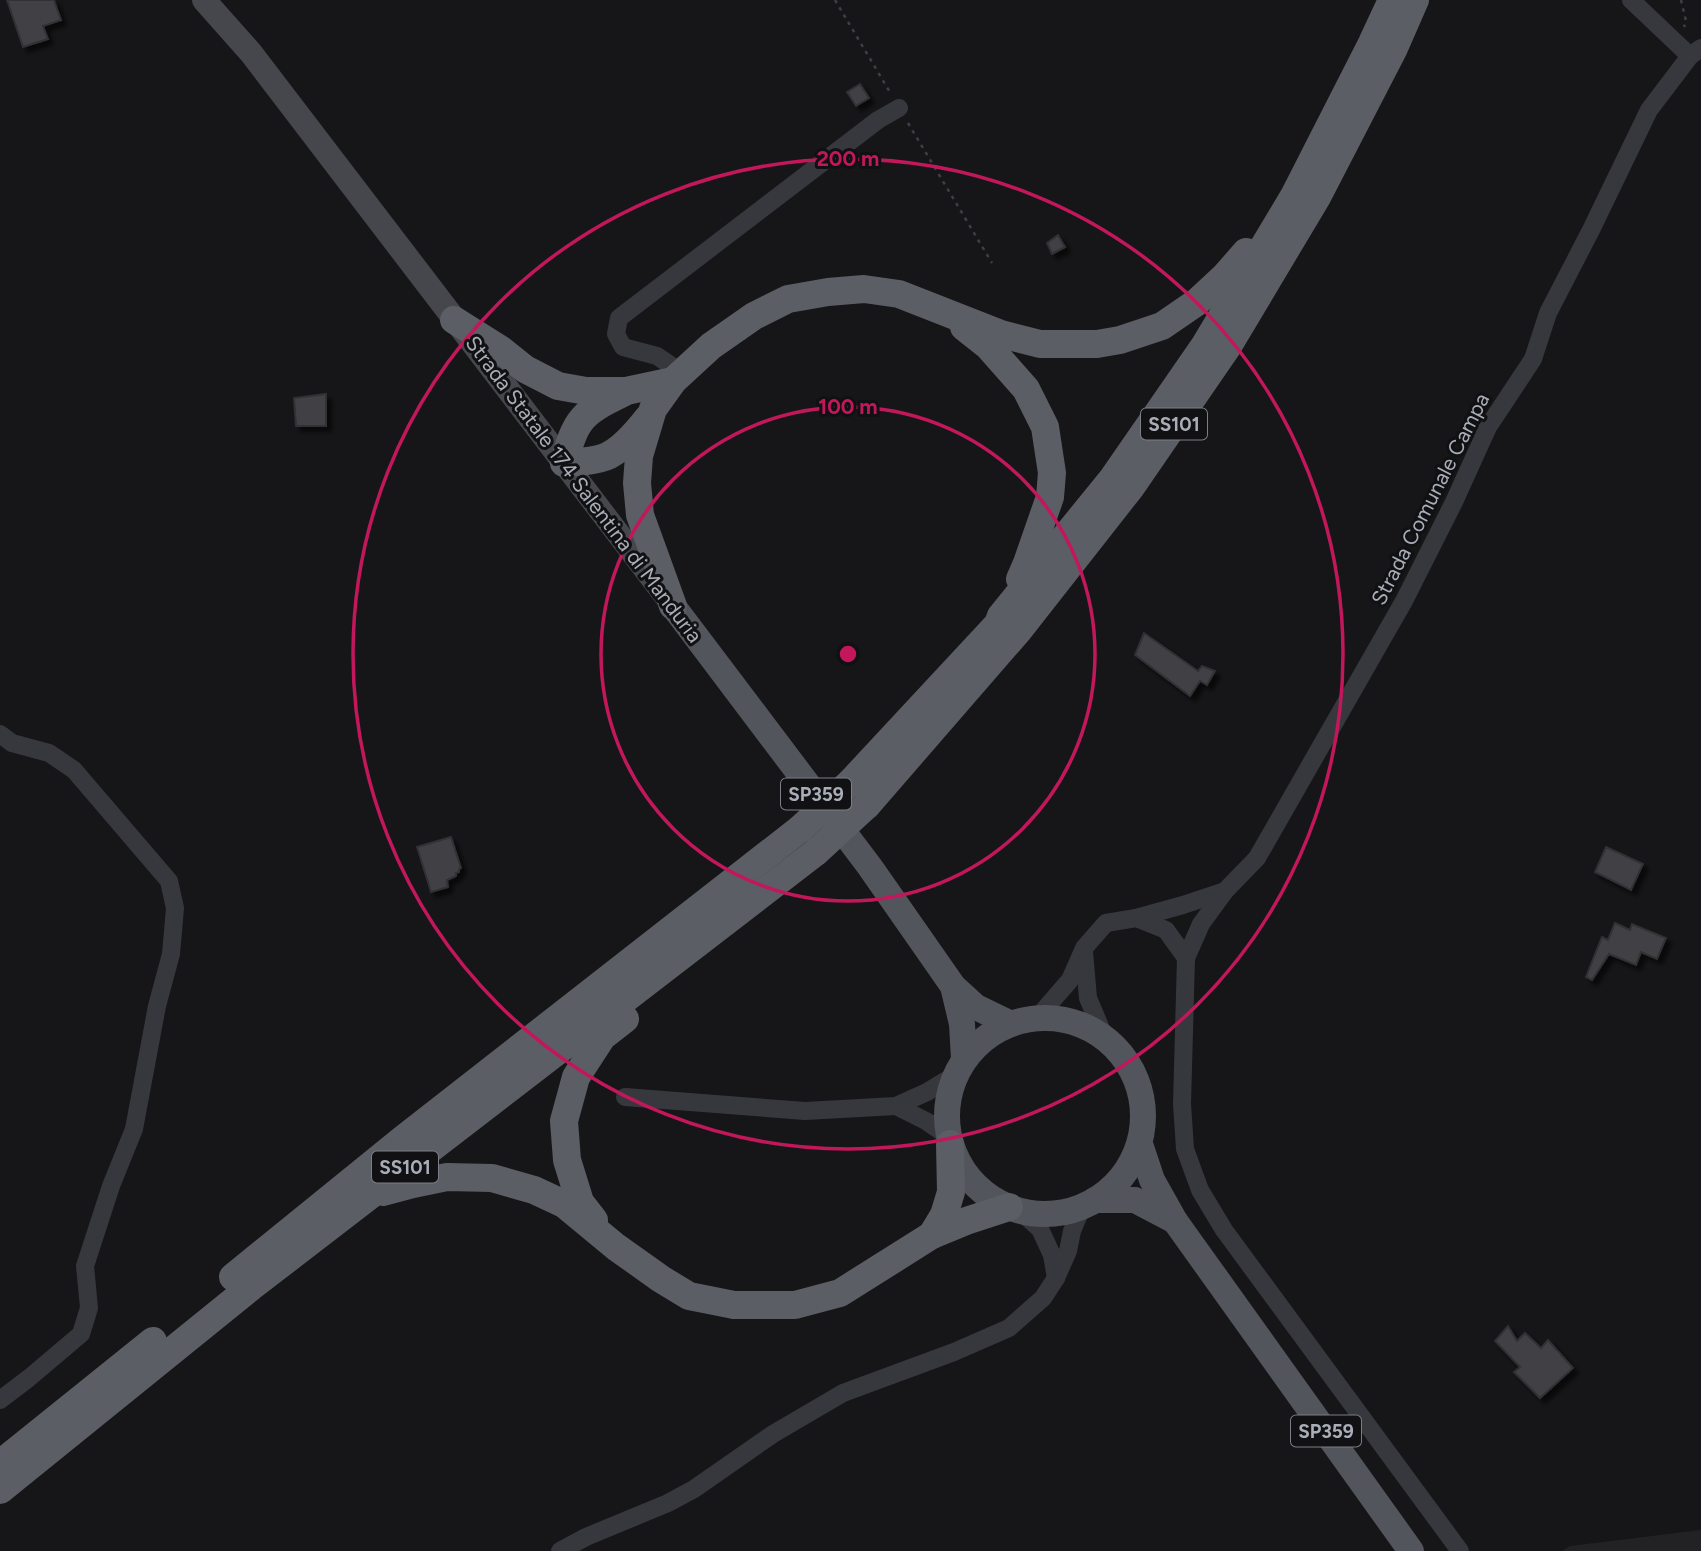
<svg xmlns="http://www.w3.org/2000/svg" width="1701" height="1551" font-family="Figtree,sans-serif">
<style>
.built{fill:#222225}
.building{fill:#404145;stroke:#303034;stroke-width:2;filter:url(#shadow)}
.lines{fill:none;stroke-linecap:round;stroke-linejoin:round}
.path{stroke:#3d3f44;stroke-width:2.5;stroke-dasharray:3.5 5;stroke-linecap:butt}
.minor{stroke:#37383d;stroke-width:18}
.secondary{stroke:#45474d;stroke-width:24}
.primary{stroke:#53555c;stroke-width:26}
.trunk{stroke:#5b5e65;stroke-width:28}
.trunk-bridge{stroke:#5b5e65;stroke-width:28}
.ring{fill:none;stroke:#c2185b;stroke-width:3.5}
.labels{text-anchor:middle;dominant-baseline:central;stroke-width:6;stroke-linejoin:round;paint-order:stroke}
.shield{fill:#111113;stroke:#7b7e86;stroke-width:2}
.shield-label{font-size:19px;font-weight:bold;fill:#a8adb8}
.street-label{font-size:21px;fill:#a8adb8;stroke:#111113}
.centre{fill:#c2185b;stroke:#111113;stroke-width:3.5}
.ring-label{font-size:21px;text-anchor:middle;font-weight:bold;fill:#c2185b;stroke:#111113;stroke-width:6;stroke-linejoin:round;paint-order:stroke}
</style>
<defs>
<filter id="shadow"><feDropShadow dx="5" dy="5" stdDeviation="2" flood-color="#0009"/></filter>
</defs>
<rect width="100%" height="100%" fill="#161618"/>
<polygon class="built" points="1701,1530 1701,1551 1562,1551 1570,1546"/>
<g class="building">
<polygon points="7,0 54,0 61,20 43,26 48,39 23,47"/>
<polygon points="860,84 869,98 856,106 847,92"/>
<polygon points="1058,235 1065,247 1052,254 1047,243"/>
<polygon points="326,394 326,426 296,426 294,398"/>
<polygon points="1144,633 1198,671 1202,666 1215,671 1207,685 1200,681 1190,696 1135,655"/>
<polygon points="451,837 461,868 459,869 459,872 456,873 456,876 447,880 448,887 431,892 417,847"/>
<polygon points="1606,847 1643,864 1631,890 1595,872"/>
<polygon points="1615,923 1630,930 1632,924 1666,938 1657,959 1641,952 1636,965 1609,954 1592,980 1586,977 1602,937 1608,940"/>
<polygon points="1508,1326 1517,1341 1525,1333 1541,1348 1548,1340 1573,1368 1540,1398 1514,1372 1520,1367 1495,1341"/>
</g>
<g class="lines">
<g class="path">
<polyline points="835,0 891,94"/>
<polyline points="1681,0 1686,21 1684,27"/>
<polyline points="908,123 992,263"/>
</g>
<g class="minor">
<polyline points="1631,0 1690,56"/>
<polyline points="682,373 657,356 623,347 616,334 619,318 878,120 899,108"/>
<polyline points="0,734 12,743 49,753 74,770 169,881 175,908 171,954 157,1006 134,1129 111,1186 85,1266 89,1308 81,1334 29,1378 0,1400"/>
<polyline points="1136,918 1183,905 1225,891"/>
<polyline points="1084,952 1088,998 1104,1036"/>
<polyline points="1186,958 1201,924 1225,891 1257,858 1404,601 1454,502 1488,427 1533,359 1548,313 1591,230 1649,110 1690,56 1701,48"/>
<polyline points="1038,1017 1070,980 1084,948 1106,923 1136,918 1166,930 1186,958 1182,1104 1185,1149 1200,1190 1224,1230 1460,1551"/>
<polyline points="625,1097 805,1111 896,1106 927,1092 955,1075"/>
<polyline points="896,1106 926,1121 948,1136"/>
<polyline points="1020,1211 1040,1229 1052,1255 1056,1278"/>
<polyline points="560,1551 586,1537 668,1503 694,1489 773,1434 843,1393 954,1352 1009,1328 1043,1298 1056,1278 1068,1251 1072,1231 1082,1207"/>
</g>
<polyline class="secondary" points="204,0 251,53 665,595"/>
<g class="primary">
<polyline points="673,606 870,867 953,986 976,1007 1009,1023"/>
<polyline points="953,986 962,1024 964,1059"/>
<circle cx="1045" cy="1116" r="98"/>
<polyline points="1140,1144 1152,1180 1175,1221 1411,1551"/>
<polyline points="1095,1200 1135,1200 1175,1221"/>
</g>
<g class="trunk">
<polyline points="454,320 500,349 525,369 558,386 586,391 626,391 673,381"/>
<polyline points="964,327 988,346 1026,389 1045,427 1052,473 1050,497 1027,563 1020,579"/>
<path d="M623,393c-41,20 -47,25 -59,70 13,-1 28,-1 41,-6 16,-6 32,-25 43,-39"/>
<polyline points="673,606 640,515 637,483 639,456 653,409 673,381 711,346 754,316 788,299 828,292 864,289 899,294 1001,334 1040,344 1097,344 1120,340 1162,326 1197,302 1225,276 1246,252"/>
<polyline points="851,782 998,624 1001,616 1113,478 1205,345 1294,196 1372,43 1392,0"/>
<polyline points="867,805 1018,631 1131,487 1228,346 1317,197 1394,48 1415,0"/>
<polyline points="383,1192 413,1184 447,1177 492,1178 534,1190 564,1204 616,1247 661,1279 689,1296 734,1305 795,1305 840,1293 932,1235 966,1221 1009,1207"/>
<polyline points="594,1220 580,1202 567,1160 564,1121 576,1077 602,1037 625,1019"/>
<polyline points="932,1235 944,1215 951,1192 950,1144"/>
<polyline points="233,1277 403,1139 800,829"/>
<polyline points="0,1464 153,1341"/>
<polyline points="0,1490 251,1287 816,852"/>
</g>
<g class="trunk-bridge">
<polyline points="800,829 851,782"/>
<polyline points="816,852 867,805"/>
</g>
</g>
<g class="ring">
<circle cx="848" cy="654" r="247"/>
<circle cx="848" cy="654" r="495"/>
</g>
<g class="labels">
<g class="shield">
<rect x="1141" y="408.5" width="66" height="31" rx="5"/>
<rect x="781" y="778.5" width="70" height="31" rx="5"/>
<rect x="372" y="1151.5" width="66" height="31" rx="5"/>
<rect x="1291" y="1415.5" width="70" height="31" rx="5"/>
</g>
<g class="shield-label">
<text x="1174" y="424">SS101</text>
<text x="816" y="794">SP359</text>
<text x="405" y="1167">SS101</text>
<text x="1326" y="1431">SP359</text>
</g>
<g class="street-label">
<text transform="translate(584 489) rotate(53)">Strada Statale 174 Salentina di Manduria</text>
<text transform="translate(1430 499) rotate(-63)">Strada Comunale Campa</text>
</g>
</g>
<circle cx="848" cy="654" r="10" class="centre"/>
<g class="ring-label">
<text x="848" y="166">200 m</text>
<text x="848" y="414">100 m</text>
</g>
</svg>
